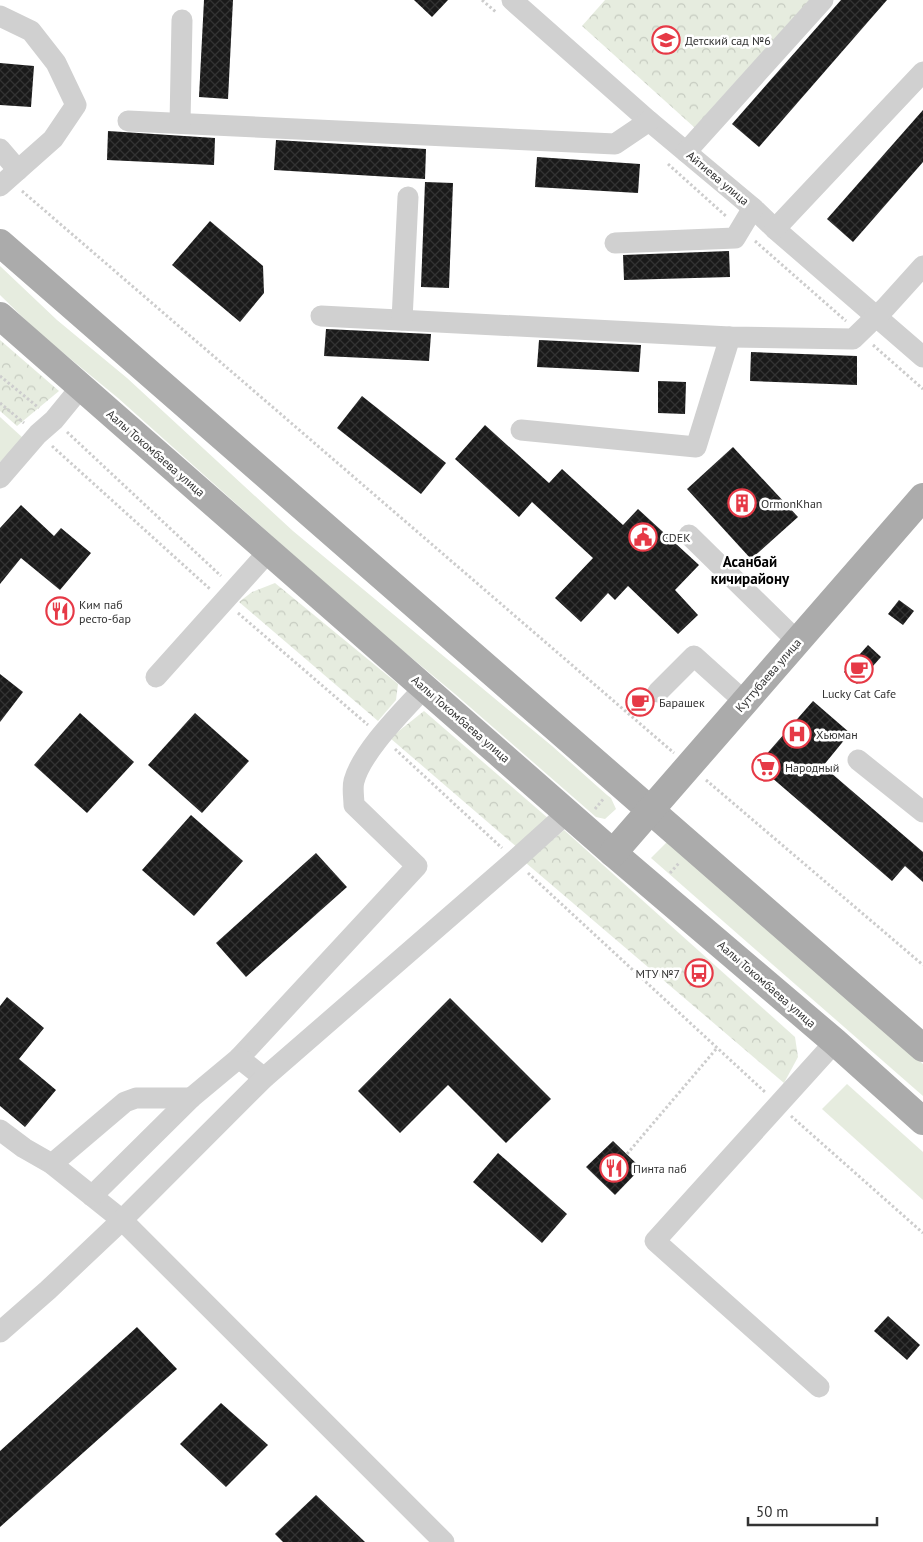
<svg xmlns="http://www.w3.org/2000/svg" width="923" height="1542" font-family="'PT Sans',sans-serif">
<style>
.green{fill:#e6ecdf}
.forest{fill:url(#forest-crowns)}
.building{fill:url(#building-cross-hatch)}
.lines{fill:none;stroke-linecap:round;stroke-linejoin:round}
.path{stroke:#cdcdcd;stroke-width:3;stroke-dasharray:2.5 2.5;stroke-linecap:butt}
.minor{stroke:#d0d0d0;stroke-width:21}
.major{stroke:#ababab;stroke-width:28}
.labels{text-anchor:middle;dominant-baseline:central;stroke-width:5;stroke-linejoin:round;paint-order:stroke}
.poi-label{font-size:12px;fill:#333;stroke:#fff;text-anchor:start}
.street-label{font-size:12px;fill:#333;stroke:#fff}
.quarter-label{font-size:15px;font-weight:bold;fill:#000;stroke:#fff}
</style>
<defs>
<pattern id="forest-crowns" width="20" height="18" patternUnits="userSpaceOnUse" patternTransform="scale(1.25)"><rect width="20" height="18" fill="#e6ecdf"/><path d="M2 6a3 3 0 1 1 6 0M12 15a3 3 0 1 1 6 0" fill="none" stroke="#c6cbc0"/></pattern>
<pattern id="building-cross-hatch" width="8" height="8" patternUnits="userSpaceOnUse" patternTransform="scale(1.25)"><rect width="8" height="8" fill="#1a1a1a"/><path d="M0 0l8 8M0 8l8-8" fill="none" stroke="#333"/></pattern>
</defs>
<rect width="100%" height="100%" fill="#fff"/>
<g class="green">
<polygon points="0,266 57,320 127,378 293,531 552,746 607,795 611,798 616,809 605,819 596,817 455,694 366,620 118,398 39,333 0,295"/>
<polygon points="0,417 23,438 0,462"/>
<polygon points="669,840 923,1064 923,1096 651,858"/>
<polygon points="847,1084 923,1152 923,1200 822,1109"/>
</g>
<g class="forest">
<polygon points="605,0 810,0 695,128 582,26"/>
<polygon points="0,340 59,391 17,426 0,411"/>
<polygon points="275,583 398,684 396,700 378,721 239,602 252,592"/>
<polygon points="424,711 549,819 518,848 390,738"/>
<polygon points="564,830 795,1037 798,1057 784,1083 526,863"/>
</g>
<g class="building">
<polygon points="204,0 233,0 228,99 199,97"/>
<polygon points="414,0 448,0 432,17"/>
<polygon points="841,0 887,0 759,147 732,124"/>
<polygon points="0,63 34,66 31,107 0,105"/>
<polygon points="923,110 923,162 853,242 827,219"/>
<polygon points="108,131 215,138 214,165 107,160"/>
<polygon points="276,140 426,149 425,179 274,170"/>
<polygon points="537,157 640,164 638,193 535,187"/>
<polygon points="425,182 453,183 449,288 421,287"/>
<polygon points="210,221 263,266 264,293 240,322 172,265"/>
<polygon points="729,251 730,277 624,280 623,255"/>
<polygon points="326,329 431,334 429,361 324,356"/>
<polygon points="539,340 641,345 639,372 537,367"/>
<polygon points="751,352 857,356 857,385 750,381"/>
<polygon points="658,381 686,382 685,414 658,413"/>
<polygon points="362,396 446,463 421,494 337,428"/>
<polygon points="485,425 549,483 562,469 623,525 638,509 699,565 675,590 698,615 678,634 628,586 615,600 608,593 581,622 555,598 593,558 532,502 519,517 455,459"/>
<polygon points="733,447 798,517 751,559 687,489"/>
<polygon points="21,505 54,536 61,528 91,553 60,590 21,558 0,584 0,528"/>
<polygon points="899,600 914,611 903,625 888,614"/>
<polygon points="868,645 881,657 857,684 844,672"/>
<polygon points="0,674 23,692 0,722"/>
<polygon points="813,701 850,733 823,766 923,852 923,882 905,866 892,881 757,765"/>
<polygon points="80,713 134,762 87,813 34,765"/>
<polygon points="195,713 249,761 202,813 148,765"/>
<polygon points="191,815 243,861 194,916 142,870"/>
<polygon points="316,853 347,887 246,977 216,943"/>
<polygon points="7,997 44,1028 19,1059 56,1090 25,1127 0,1106 0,1006"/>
<polygon points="450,998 551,1099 506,1143 448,1085 400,1133 358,1091"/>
<polygon points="613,1141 641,1168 615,1195 586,1167"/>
<polygon points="498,1153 567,1214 542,1243 473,1182"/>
<polygon points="888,1316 920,1345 907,1360 874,1331"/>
<polygon points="137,1327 177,1369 0,1527 0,1451"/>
<polygon points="221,1403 268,1445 226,1487 180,1444"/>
<polygon points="316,1495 365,1542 283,1542 275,1534"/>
</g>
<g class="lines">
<g class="path">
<polyline points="482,0 497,13"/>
<polyline points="668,164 727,217"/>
<polyline points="22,191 674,753"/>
<polyline points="755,241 846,321"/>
<polyline points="873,345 923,389"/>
<polyline points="0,376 39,408"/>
<polyline points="0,403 24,423"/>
<polyline points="67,432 221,576"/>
<polyline points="52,446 210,589"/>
<polyline points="238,613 368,725"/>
<polyline points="395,749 502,848"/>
<polyline points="706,780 923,965"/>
<polyline points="595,809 604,798"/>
<polyline points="528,873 766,1093"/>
<polyline points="670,873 679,863"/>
<polyline points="791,1116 923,1233"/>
<polyline points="627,1154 717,1048"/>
</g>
<g class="minor">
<polyline points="512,0 649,121 753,208 775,229 923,357"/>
<polyline points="0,16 31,31 56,63 76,105 53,139 0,186"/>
<polyline points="128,121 615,144 649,121"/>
<polyline points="180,123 182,20"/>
<polyline points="0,149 18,170"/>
<polyline points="686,152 823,0"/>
<polyline points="775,229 923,72"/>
<polyline points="615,243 735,238 753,208"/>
<polyline points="321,316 730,337 853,339 886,307 923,266"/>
<polyline points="402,320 408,197"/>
<polyline points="521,430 696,447 730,337"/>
<polyline points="0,478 38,434 54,420 81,387"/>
<polyline points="689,535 797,641"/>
<polyline points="156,677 269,551"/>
<polyline points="658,692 694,656 745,702"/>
<polyline points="858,760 923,812"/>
<path d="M239,1058l178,-192 -63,-61c0,-7 -2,-17 0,-24 8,-30 49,-70 70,-93"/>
<polyline points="264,1078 239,1058 191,1098 92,1196 122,1220 444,1542"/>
<polyline points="0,1130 24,1148 52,1164 92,1196"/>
<polyline points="52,1164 125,1102 136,1098 191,1098"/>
<polyline points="0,1332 48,1290 122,1220 264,1078 515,860 567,813"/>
<polyline points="819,1387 655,1241 835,1042"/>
</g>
<g class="major">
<polyline points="0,243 923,1048"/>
<polyline points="0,316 613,853 835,1042 923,1121"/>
<polyline points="613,853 923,497"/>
</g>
</g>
<defs>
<g id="school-ring" transform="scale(1.4375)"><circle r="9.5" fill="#fff" stroke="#e63946" stroke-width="1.5"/><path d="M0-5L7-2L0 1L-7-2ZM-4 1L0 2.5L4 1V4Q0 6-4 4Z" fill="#e63946"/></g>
<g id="building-ring" transform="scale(1.4375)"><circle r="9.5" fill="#fff" stroke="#e63946" stroke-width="1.5"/><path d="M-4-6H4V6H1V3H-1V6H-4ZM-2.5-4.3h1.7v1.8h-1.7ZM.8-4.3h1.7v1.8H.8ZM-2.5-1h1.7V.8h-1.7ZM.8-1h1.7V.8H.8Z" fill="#e63946"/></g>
<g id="civic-ring" transform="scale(1.4375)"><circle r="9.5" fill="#fff" stroke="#e63946" stroke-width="1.5"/><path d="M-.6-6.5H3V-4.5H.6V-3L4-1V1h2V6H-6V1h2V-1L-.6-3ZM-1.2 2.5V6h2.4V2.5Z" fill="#e63946"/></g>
<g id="restaurant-ring" transform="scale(1.4375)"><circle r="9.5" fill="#fff" stroke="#e63946" stroke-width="1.5"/><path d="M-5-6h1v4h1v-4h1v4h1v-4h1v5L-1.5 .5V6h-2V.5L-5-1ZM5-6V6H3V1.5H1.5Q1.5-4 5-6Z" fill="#e63946"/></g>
<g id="cafe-ring" transform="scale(1.4375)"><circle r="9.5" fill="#fff" stroke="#e63946" stroke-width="1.5"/><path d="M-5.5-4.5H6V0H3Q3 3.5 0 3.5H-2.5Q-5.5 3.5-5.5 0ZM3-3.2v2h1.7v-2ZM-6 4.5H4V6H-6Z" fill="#e63946"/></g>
<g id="hospital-ring" transform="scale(1.4375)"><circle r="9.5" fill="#fff" stroke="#e63946" stroke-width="1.5"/><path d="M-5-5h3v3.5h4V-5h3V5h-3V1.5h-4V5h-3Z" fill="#e63946"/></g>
<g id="supermarket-ring" transform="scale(1.4375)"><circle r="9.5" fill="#fff" stroke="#e63946" stroke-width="1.5"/><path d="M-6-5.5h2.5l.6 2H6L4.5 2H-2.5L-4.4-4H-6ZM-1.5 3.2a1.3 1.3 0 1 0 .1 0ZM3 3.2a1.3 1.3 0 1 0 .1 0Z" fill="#e63946"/></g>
<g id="bus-ring" transform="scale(1.4375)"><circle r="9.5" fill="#fff" stroke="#e63946" stroke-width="1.5"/><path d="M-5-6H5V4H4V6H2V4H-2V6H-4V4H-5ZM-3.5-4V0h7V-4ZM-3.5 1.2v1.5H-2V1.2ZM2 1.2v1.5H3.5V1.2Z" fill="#e63946"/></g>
</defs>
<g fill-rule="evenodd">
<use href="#school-ring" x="666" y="40"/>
<use href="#building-ring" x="742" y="503"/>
<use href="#civic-ring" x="643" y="537"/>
<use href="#restaurant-ring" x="60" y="611"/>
<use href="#cafe-ring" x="859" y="669"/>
<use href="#cafe-ring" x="640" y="702"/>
<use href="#hospital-ring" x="797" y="734"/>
<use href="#supermarket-ring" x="766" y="767"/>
<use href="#bus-ring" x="699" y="973"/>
<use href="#restaurant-ring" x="614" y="1168"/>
</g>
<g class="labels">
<g class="poi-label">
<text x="685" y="40">Детский сад №6</text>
<text x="761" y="503">OrmonKhan</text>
<text x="662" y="537">CDEK</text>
<text x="79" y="604">Ким паб<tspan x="79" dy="14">ресто-бар</tspan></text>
<text x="859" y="693" text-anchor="middle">Lucky Cat Cafe</text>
<text x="659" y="702">Барашек</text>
<text x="816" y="734">Хьюман</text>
<text x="785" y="767">Народный</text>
<text x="680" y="973" text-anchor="end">МТУ №7</text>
<text x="633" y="1168">Пинта паб</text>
</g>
<g class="street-label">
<text transform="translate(718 178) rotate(40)">Айтиева улица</text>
<text transform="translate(156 453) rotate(41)">Аалы Токомбаева улица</text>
<text transform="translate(768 675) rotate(-49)">Куттубаева улица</text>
<text transform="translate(461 719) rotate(41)">Аалы Токомбаева улица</text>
<text transform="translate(767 984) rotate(41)">Аалы Токомбаева улица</text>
</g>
<g class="quarter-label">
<text x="750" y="561">Асанбай<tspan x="750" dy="17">кичирайону</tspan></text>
</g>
</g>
<path d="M748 1517v8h129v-8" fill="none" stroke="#333333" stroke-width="2.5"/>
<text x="756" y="1517" font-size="15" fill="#333333" stroke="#ffffff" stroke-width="4" paint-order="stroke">50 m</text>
</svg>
